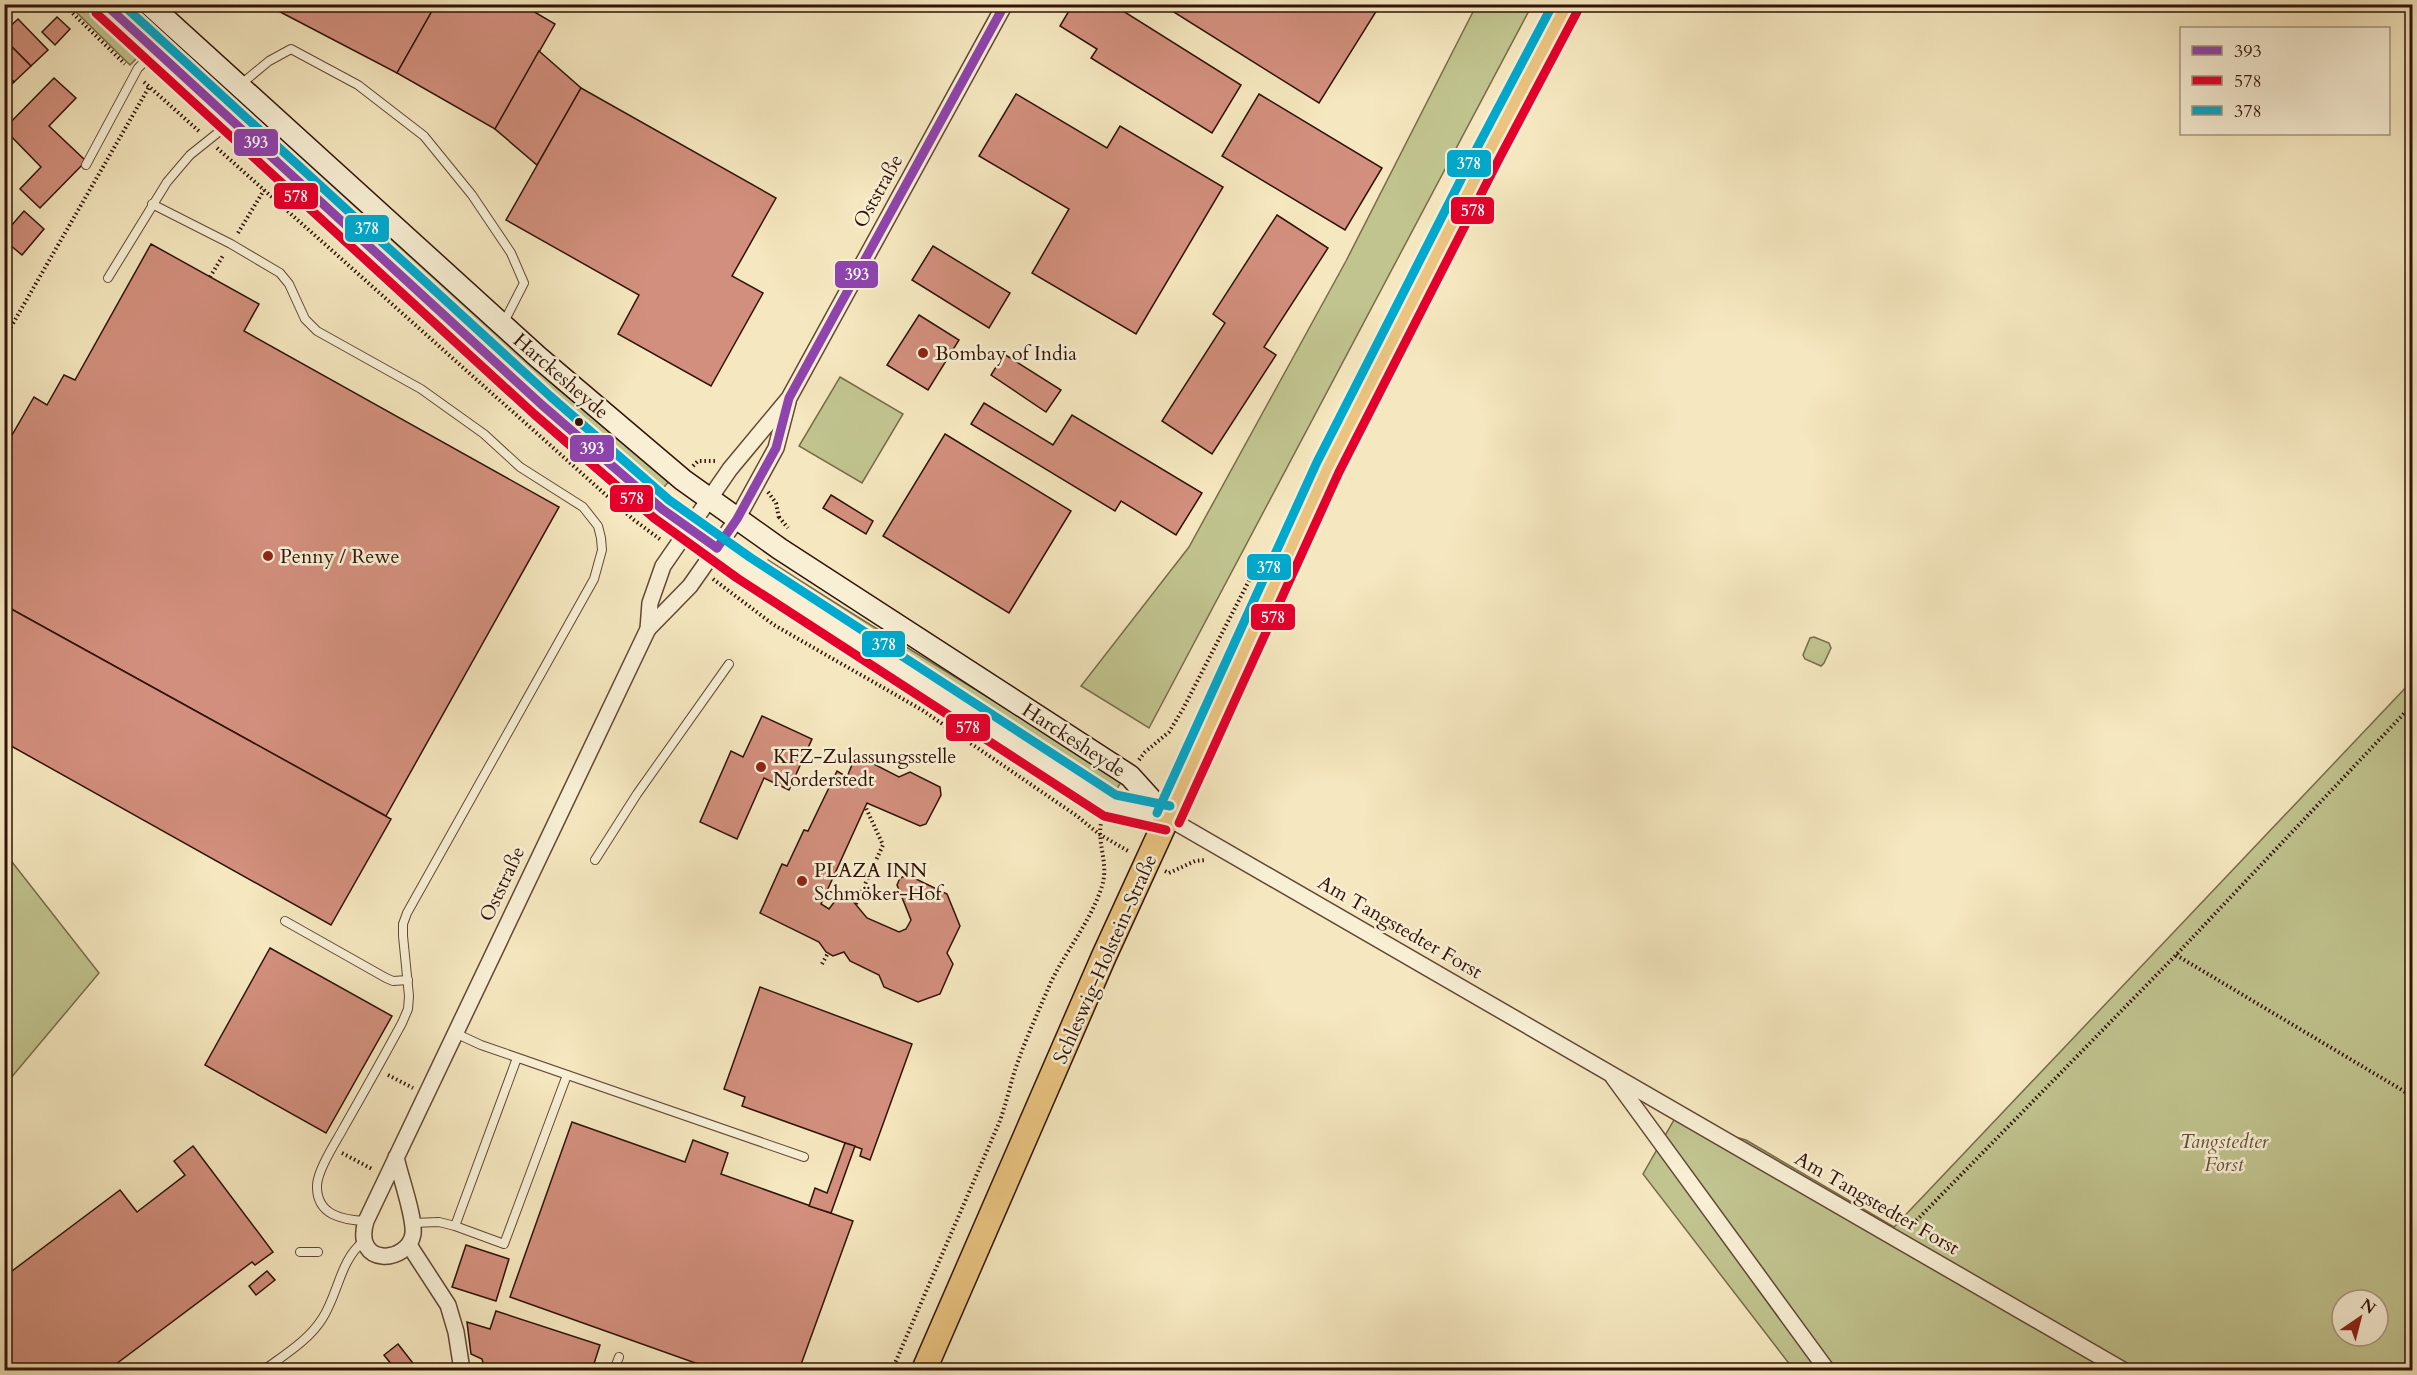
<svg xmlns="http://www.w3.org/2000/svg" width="2417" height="1375" font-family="Cardo,serif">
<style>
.green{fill:#c1c48f;stroke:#796c4b;stroke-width:1.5;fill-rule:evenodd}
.building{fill:#d28f7d;stroke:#311307;stroke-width:1.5}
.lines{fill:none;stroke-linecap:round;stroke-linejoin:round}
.service-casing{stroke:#624835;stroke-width:10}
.minor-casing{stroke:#624835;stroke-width:18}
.secondary-casing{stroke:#311307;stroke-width:24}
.primary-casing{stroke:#311307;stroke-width:27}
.path{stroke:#311307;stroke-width:4;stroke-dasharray:1.5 3;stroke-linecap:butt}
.service{stroke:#f8efd5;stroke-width:8}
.minor{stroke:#f8efd5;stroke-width:15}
.secondary{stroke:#f8efd5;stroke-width:21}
.primary{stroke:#eac480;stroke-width:24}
.bus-1-casing{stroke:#f8efd5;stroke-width:14}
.bus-2-casing{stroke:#f8efd5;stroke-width:14}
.bus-3-casing{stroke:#f8efd5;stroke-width:14}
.bus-1{stroke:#8e44ad;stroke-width:9}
.bus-2{stroke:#e4002b;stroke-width:9}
.bus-3{stroke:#00a9ce;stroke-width:9}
.poi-dot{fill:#8f2418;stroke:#f8efd5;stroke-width:2}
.bus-dot{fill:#311307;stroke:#f8efd5;stroke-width:2}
.labels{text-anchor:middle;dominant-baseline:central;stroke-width:5;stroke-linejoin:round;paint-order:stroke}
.street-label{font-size:20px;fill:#311307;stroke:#f8efd5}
.poi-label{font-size:20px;fill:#311307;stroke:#f8efd5;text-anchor:start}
.park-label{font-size:20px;font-style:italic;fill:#635137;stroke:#f8efd5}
.line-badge{stroke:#f8efd5;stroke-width:2}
.badge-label{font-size:16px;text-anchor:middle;font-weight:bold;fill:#fff}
</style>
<rect width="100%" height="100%" fill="#f5e7bf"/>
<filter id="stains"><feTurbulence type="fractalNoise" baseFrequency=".00333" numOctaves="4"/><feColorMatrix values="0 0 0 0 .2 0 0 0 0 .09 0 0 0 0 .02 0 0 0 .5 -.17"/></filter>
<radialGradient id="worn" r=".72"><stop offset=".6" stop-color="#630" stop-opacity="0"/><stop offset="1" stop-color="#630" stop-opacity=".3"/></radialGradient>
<g class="green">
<polygon points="1477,4 1532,5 1149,728 1081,686 1189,547 1346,261"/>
<polygon points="69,5 88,5 140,55 130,65"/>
<polygon points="119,5 136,5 176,42 170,53"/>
<polygon points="189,53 558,389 670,480 660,492 182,64"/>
<polygon points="840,377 903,414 862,483 799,446"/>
<path d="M768,560c117,76 237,146 354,221l-6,9 -116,-77 -129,-74 -108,-71z"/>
<polygon points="1814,637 1829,643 1831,648 1824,663 1821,666 1805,659 1803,655 1810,638"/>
<path d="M2412,681v689h-618l-151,-196 31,-54 72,20 148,87zM2342,1300h36v36h-36z"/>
<polygon points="5,853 99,973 5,1085"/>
</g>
<g class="building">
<polygon points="265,4 436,4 397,73"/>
<polygon points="436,4 521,4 555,24 495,129 397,73"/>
<polygon points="1073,4 1112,4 1241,85 1212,133 1091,58 1097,49 1060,26"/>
<polygon points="1161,4 1369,4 1377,10 1319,103"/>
<polygon points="57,17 70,29 55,45 42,32"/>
<polygon points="18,19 48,50 31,66 4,39 4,32"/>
<polygon points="4,39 31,66 14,82 4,72"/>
<polygon points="539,51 581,88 537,165 495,129"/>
<polygon points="4,72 14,82 4,92"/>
<polygon points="54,78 76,98 49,126 86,161 40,208 20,189 41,167 4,129"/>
<polygon points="581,88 776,198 732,276 763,293 711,386 618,334 639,295 506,220"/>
<polygon points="1016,94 1107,148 1120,126 1223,187 1136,334 1032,273 1069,209 979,156"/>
<polygon points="1259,94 1382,168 1345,230 1222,156"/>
<polygon points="4,181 11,188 4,195"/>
<polygon points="24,211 44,229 22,255 4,240 4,234"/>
<polygon points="1277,215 1328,248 1264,347 1276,355 1212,454 1162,421 1225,323 1213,314"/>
<polygon points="151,244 259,304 244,331 559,507 386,816 4,605 4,449 34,397 47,405 64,375 75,380"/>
<polygon points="933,246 1010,293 989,328 912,280"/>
<polygon points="919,315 959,340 928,390 887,365"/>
<polygon points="1004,354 1061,390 1046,412 991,375"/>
<polygon points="984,403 1053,445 1072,415 1202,493 1176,535 1121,501 1115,511 971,424"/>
<polygon points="945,434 1071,511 1009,613 883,536"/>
<polygon points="831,495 873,521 866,534 823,508"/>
<polygon points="4,605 391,819 331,925 4,742"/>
<polygon points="762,716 812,739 789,790 764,778 737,839 700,822 731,751 743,757"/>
<polygon points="856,755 899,777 910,772 940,787 941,795 926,824 920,826 867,803 821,904 829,909 835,901 852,900 867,918 899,932 906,929 911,920 897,885 900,878 908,875 947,894 960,926 947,953 953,964 940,994 918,1002 884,987 879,975 850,961 844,952 833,956 826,952 819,942 760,913 782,864 787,866 804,830 808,831 837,771 847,777"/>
<polygon points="270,948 392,1016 326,1133 205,1065"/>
<polygon points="760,987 912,1044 870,1160 860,1156 862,1149 742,1106 745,1097 724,1089"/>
<polygon points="572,1122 685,1162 693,1140 728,1153 721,1174 853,1221 799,1370 715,1370 510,1297"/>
<polygon points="845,1143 855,1146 831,1213 809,1206 815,1188 827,1193"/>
<polygon points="193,1146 273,1252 255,1265 252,1262 108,1370 4,1370 4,1277 120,1190 137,1212 185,1175 174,1161"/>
<polygon points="466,1245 509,1259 496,1301 452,1287"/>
<polygon points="267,1271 275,1280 256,1295 249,1286"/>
<polygon points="496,1311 600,1345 592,1370 485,1370 482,1359 471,1354 467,1322 490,1329"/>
<polygon points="398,1344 416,1367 411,1370 396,1370 384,1355"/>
</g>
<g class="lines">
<g class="service-casing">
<g id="service">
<polyline points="240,85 269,61 291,49 358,85 424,136 472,195 511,253 524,283 503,324"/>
<polyline points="86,165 138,68 154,53"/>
<path d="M152,204l79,40 49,29 9,11 16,35 12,12 104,58 63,45 36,33 63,40 15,19 3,12 1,12 -8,29 -187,334 -4,11v12l6,60 -1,13 -6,14c-19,35 -38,69 -58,104 -8,15 -26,42 -27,58 -1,30 25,35 49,36"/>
<polyline points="108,278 167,182 190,155 230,123"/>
<polyline points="595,860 637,794 729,664"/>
<polyline points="285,921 386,978 393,981 408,980"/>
<polyline points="455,1033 481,1045 804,1157"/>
<polyline points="517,1058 455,1226 504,1244 567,1075"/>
<polyline points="412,1223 439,1222 455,1226"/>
<polyline points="300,1252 318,1252"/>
<path d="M264,1370c20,-15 44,-29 58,-51 16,-24 18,-59 41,-77"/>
<polyline points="614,1370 619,1357"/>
</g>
</g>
<g class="minor-casing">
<g id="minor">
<polyline points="648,629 690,586 737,519 776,448 788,402"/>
<polyline points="1168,818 2123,1370"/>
<polyline points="1613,1077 1827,1370"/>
<path d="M396,1157c4,19 19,60 17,77 -5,30 -61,33 -47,-13l282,-592 2,-26 13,-37 67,-97 59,-71 216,-394"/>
<polyline points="409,1245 448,1305 456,1332 462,1370"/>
</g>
</g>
<g class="secondary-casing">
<g id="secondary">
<polyline points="104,4 542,405 662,509 744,568 1111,806 1168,818"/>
<polyline points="149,4 538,357 683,480 780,549 1130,776 1168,818"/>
</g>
</g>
<g class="primary-casing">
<polyline id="primary" points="924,1370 1104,956 1328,467 1489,151 1567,4"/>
</g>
<g class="path">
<polyline points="63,4 125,64"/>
<polyline points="144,82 201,133"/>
<polyline points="217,148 634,520 661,540"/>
<polyline points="238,233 264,190"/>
<polyline points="210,277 224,254"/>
<polyline points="4,339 149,87"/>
<polyline points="693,466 698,461 716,461"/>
<polyline points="768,492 776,503 779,518"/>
<polyline points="779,517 788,528"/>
<polyline points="713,579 774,625 922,710 1077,816 1099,834 1130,852"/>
<polyline points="1139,760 1145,752 1169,732 1183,709 1254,571"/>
<polyline points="1165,871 1169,873 1195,861 1206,860"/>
<polyline points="856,904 883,845 865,806"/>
<polyline points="2176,955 2412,1096"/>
<polyline points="822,964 828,953"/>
<polyline points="388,1075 413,1088"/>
<polyline points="342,1153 372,1169"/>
<polyline points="1910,1227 2176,955 2412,705"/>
<path d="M892,1370l107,-247c7,-18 11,-38 17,-56 10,-29 23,-57 35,-85 16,-33 40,-61 51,-96 7,-22 -5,-42 -1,-63"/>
</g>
<use href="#service" class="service"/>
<use href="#minor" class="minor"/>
<use href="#secondary" class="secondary"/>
<use href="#primary" class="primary"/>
<g class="bus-1-casing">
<g id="bus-1">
<polyline points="105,4 542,405 662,509 717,548"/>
<polyline points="717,548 737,519 776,448 789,398 1005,4"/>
</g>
</g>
<g class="bus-2-casing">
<g id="bus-2">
<polyline points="96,13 534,414 654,518 737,578 1104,816 1166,830"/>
<polyline points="1179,823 1339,472 1500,157 1578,10"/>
</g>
</g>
<g class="bus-3-casing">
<g id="bus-3">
<polyline points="122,4 550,396 669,500 751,558 1116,795 1170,806"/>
<polyline points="1157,813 1317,462 1478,146 1553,4"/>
</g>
</g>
<use href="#bus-1" class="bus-1"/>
<use href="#bus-2" class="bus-2"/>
<use href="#bus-3" class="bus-3"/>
</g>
<g class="poi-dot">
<circle cx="923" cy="353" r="6"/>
<circle cx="268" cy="556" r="6"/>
<circle cx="761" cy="767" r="6"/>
<circle cx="802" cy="881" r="6"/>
</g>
<circle class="bus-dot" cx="579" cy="422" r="5"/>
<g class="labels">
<g class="street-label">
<text transform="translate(878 191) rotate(-61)">Oststraße</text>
<text transform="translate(561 376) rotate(41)">Harckesheyde</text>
<text transform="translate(1074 740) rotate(33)">Harckesheyde</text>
<text transform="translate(502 884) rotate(-65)">Oststraße</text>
<text transform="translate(1400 927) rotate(30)">Am Tangstedter Forst</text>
<text transform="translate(1105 959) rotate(-66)">Schleswig-Holstein-Straße</text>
<text transform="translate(1877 1203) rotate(30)">Am Tangstedter Forst</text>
</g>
<g class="poi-label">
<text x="935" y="353">Bombay of India</text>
<text x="280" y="556">Penny / Rewe</text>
<text x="773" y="756">KFZ-Zulassungsstelle<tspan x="773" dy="23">Norderstedt</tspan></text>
<text x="814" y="870">PLAZA INN<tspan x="814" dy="23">Schmöker-Hof</tspan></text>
</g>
<g class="park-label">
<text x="2224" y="1141">Tangstedter<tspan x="2224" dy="23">Forst</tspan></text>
</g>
</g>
<g class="line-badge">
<rect x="233" y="128" width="46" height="29" rx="6" fill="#8e44ad"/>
<rect x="1446" y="149" width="46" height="29" rx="6" fill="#00a9ce"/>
<rect x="273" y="182" width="46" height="28" rx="6" fill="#e4002b"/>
<rect x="1450" y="196" width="45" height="29" rx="6" fill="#e4002b"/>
<rect x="344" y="214" width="46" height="29" rx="6" fill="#00a9ce"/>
<rect x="834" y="260" width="45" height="29" rx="6" fill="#8e44ad"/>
<rect x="569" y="434" width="46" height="29" rx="6" fill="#8e44ad"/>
<rect x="609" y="484" width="45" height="29" rx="6" fill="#e4002b"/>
<rect x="1246" y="553" width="46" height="28" rx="6" fill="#00a9ce"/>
<rect x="1250" y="603" width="46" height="28" rx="6" fill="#e4002b"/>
<rect x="861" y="630" width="45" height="28" rx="6" fill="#00a9ce"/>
<rect x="945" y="713" width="46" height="29" rx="6" fill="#e4002b"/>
</g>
<g class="badge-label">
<text x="256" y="148">393</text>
<text x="1469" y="169">378</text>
<text x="296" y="202">578</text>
<text x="1473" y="216">578</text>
<text x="367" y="234">378</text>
<text x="857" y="280">393</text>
<text x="592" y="454">393</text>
<text x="632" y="504">578</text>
<text x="1269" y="573">378</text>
<text x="1273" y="623">578</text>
<text x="884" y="650">378</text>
<text x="968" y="733">578</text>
</g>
<rect width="2417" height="1375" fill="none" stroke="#f5e7bf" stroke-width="24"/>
<rect x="6" y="6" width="2405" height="1363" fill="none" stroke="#311307" stroke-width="3"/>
<rect x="12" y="12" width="2393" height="1351" fill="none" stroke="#311307" stroke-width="1.5"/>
<rect x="2180" y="27" width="210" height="108" fill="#f8efd5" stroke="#a89783" stroke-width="1.5"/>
<rect x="2192" y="46" width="30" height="9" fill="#8e44ad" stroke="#a89783" stroke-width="1.5"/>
<text x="2234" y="57" font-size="18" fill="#311307">393</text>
<rect x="2192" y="76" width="30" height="9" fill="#e4002b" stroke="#a89783" stroke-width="1.5"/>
<text x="2234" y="87" font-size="18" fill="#311307">578</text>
<rect x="2192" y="106" width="30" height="9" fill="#00a9ce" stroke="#a89783" stroke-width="1.5"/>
<text x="2234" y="117" font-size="18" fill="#311307">378</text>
<g transform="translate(2360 1318) rotate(35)"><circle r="28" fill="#f8efd5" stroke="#a89783" stroke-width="1.5"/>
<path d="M0-4.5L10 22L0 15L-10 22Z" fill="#8f2418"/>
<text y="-9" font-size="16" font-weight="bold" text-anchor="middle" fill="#311307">N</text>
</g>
<rect width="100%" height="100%" filter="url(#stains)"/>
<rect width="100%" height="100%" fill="url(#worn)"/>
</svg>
